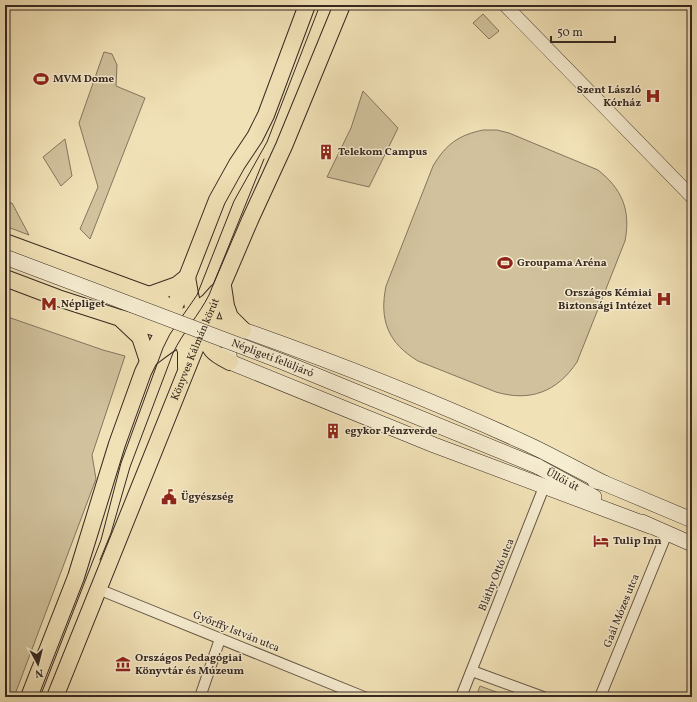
<svg xmlns="http://www.w3.org/2000/svg" width="697" height="702" font-family="Vollkorn,serif">
<style>
.green{fill:#d1c29d;stroke:#84765f}
.lines{fill:none;stroke-linecap:round;stroke-linejoin:round}
.minor-casing{stroke:#655746;stroke-width:12}
.tertiary-casing{stroke:#655746;stroke-width:14}
.secondary-casing{stroke:#362921;stroke-width:16}
.primary-casing{stroke:#362921;stroke-width:18}
.minor{stroke:#f6ecd0;stroke-width:10}
.tertiary{stroke:#f6ecd0;stroke-width:13}
.secondary{stroke:#f6ecd0;stroke-width:15}
.primary{stroke:#f1e1b6;stroke-width:16}
.tram{stroke:#362921;stroke-width:1}
.secondary-bridge-casing{stroke:#362921;stroke-width:16;stroke-linecap:butt}
.secondary-bridge{stroke:#f6ecd0;stroke-width:15}
.labels{text-anchor:middle;dominant-baseline:central;stroke-width:3;stroke-linejoin:round;paint-order:stroke}
.poi-label{font-size:11px;font-weight:bold;fill:#362921;stroke:#f6ecd0;text-anchor:start}
.street-label{font-size:11px;fill:#362921;stroke:#f6ecd0}
</style>
<rect width="100%" height="100%" fill="#f1e1b6"/>
<filter id="stains"><feTurbulence type="fractalNoise" baseFrequency=".005" numOctaves="4"/><feColorMatrix values="0 0 0 0 .2 0 0 0 0 .09 0 0 0 0 .02 0 0 0 .5 -.17"/></filter>
<radialGradient id="worn" r=".72"><stop offset=".6" stop-color="#630" stop-opacity="0"/><stop offset="1" stop-color="#630" stop-opacity=".3"/></radialGradient>
<g class="green">
<polygon points="483,14 499,31 489,39 473,23"/>
<polygon points="104,52 112,54 117,65 116,86 145,98 90,239 80,229 98,187 79,123"/>
<polygon points="363,91 398,128 369,187 327,177 351,128"/>
<path d="M483,130h14l12,3 89,37c24,19 33,40 27,71l-48,121c-20,30 -47,40 -81,30l-78,-31c-30,-18 -39,-41 -32,-75l47,-120c13,-22 26,-31 50,-36z"/>
<polygon points="65,139 72,176 61,186 43,157"/>
<polygon points="5,203 12,203 29,235 5,226"/>
<polygon points="5,316 103,350 125,356 92,455 96,479 14,697 5,697"/>
<polygon points="480,686 510,697 476,697"/>
</g>
<g class="lines">
<g class="minor-casing">
<g id="minor">
<polyline points="98,589 364,697"/>
<polyline points="472,671 543,697"/>
<polyline points="200,697 220,639"/>
<polyline points="461,697 544,487"/>
<polyline points="600,697 667,533"/>
</g>
</g>
<g class="tertiary-casing">
<polyline id="tertiary" points="505,5 692,197"/>
</g>
<g class="secondary-casing">
<g id="secondary">
<path id="s1" d="M537,466l57,31"/>
<polyline points="595,481 604,483 692,520"/>
<path d="M604,483c-27,-13 -54,-29 -81,-41 -90,-41 -181,-77 -274,-110l-6,-2c-14,12 -16,14 -13,32l204,83 216,81"/>
<polyline points="642,522 692,544"/>
</g>
</g>
<g class="primary-casing">
<g id="primary">
<polyline points="5,242 149,295 163,303 175,320 186,351 186,367"/>
<path d="M187,277c3,22 11,55 25,73 4,5 12,9 18,12"/>
<polyline points="5,278 58,298 120,318 153,327 167,324 194,312 208,302 217,292"/>
<polyline points="223,286 226,306 230,317 243,330"/>
<polyline points="149,295 177,285 187,277"/>
<polyline points="122,320 140,337 148,361"/>
<path d="M152,357c19,-15 38,-29 63,-30 9,0 19,2 28,3"/>
<polyline points="29,697 76,577 117,444 143,372 167,324 187,277 217,200 237,164 255,137 266,115 307,5"/>
<path id="s2" d="M55,697l142,-353 53,-124 34,-74 58,-141"/>
</g>
</g>
<use href="#minor" class="minor"/>
<use href="#tertiary" class="tertiary"/>
<use href="#secondary" class="secondary"/>
<use href="#primary" class="primary"/>
<g class="tram">
<path d="M100,560l11,-27 19,-66 43,-114c10,-21 26,-38 36,-58l55,-136"/>
<polyline points="40,697 101,540 121,463 163,348 170,334 197,295 234,201 267,142 320,5"/>
</g>
<g class="secondary-bridge-casing">
<g id="secondary-bridge">
<path id="s3" d="M5,257l278,105 254,104"/>
</g>
</g>
<use href="#secondary-bridge" class="secondary-bridge"/>
</g>
<defs>
<g id="stadium-bare" transform="scale(1.2)"><path d="M0-5a6.5 5 0 1 0 0 10a6.5 5 0 1 0 0-10ZM-3.5-1.8h7v3.6h-7Z" fill="#8f2418" stroke="#f6ecd0" stroke-width="2.5" paint-order="stroke"/></g>
<g id="hospital-bare" transform="scale(1.2)"><path d="M-5-5h3v3.5h4V-5h3V5h-3V1.5h-4V5h-3Z" fill="#8f2418" stroke="#f6ecd0" stroke-width="2.5" paint-order="stroke"/></g>
<g id="building-bare" transform="scale(1.2)"><path d="M-4-6H4V6H1V3H-1V6H-4ZM-2.5-4.3h1.7v1.8h-1.7ZM.8-4.3h1.7v1.8H.8ZM-2.5-1h1.7V.8h-1.7ZM.8-1h1.7V.8H.8Z" fill="#8f2418" stroke="#f6ecd0" stroke-width="2.5" paint-order="stroke"/></g>
<g id="metro-bare" transform="scale(1.2)"><path d="M-5.5 5V-5H-3L0 0L3-5H5.5V5H3V-.5L0 4L-3-.5V5Z" fill="#8f2418" stroke="#f6ecd0" stroke-width="2.5" paint-order="stroke"/></g>
<g id="civic-bare" transform="scale(1.2)"><path d="M-.6-6.5H3V-4.5H.6V-3L4-1V1h2V6H-6V1h2V-1L-.6-3ZM-1.2 2.5V6h2.4V2.5Z" fill="#8f2418" stroke="#f6ecd0" stroke-width="2.5" paint-order="stroke"/></g>
<g id="hotel-bare" transform="scale(1.2)"><path d="M-6-4.5h1.5V1H6V5H4.5V3h-9V5H-6ZM-4 0a1.8 1.8 0 1 1 3.6 0ZM.5 0V-2.5h3Q6-2.5 6 0Z" fill="#8f2418" stroke="#f6ecd0" stroke-width="2.5" paint-order="stroke"/></g>
<g id="museum-bare" transform="scale(1.2)"><path d="M0-6L6-3V-2H-6V-3ZM-5-1h2V3h-2ZM-1-1h2V3h-2ZM3-1h2V3H3ZM-6 4H6V6H-6Z" fill="#8f2418" stroke="#f6ecd0" stroke-width="2.5" paint-order="stroke"/></g>
</defs>
<g fill-rule="evenodd">
<use href="#stadium-bare" x="41" y="79"/>
<use href="#hospital-bare" x="653" y="96"/>
<use href="#building-bare" x="326" y="152"/>
<use href="#stadium-bare" x="505" y="263"/>
<use href="#hospital-bare" x="664" y="299"/>
<use href="#metro-bare" x="49" y="304"/>
<use href="#building-bare" x="333" y="431"/>
<use href="#civic-bare" x="169" y="497"/>
<use href="#hotel-bare" x="601" y="541"/>
<use href="#museum-bare" x="123" y="664"/>
</g>
<g class="labels">
<g class="poi-label">
<text x="53" y="79">MVM Dome</text>
<text x="641" y="90" text-anchor="end">Szent László<tspan x="641" dy="13">Kórház</tspan></text>
<text x="338" y="152">Telekom Campus</text>
<text x="517" y="263">Groupama Aréna</text>
<text x="652" y="293" text-anchor="end">Országos Kémiai<tspan x="652" dy="13">Biztonsági Intézet</tspan></text>
<text x="61" y="304">Népliget</text>
<text x="345" y="431">egykor Pénzverde</text>
<text x="181" y="497">Ügyészség</text>
<text x="613" y="541">Tulip Inn</text>
<text x="135" y="658">Országos Pedagógiai<tspan x="135" dy="13">Könyvtár és Múzeum</tspan></text>
</g>
<g class="street-label">
<text stroke="none"><textPath href="#s2" startOffset="375">Könyves Kálmán körút</textPath></text>
<text stroke="none"><textPath href="#s3" startOffset="286">Népligeti felüljáró</textPath></text>
<text stroke="none"><textPath href="#s1" startOffset="29">Üllői út</textPath></text>
<text transform="translate(497 575) rotate(-68)">Bláthy Ottó utca</text>
<text transform="translate(622 611) rotate(-68)">Gaál Mózes utca</text>
<text transform="translate(236 632) rotate(22)">Győrffy István utca</text>
</g>
</g>
<rect width="697" height="702" fill="none" stroke="#f1e1b6" stroke-width="20"/>
<rect x="6" y="6" width="685" height="690" fill="none" stroke="#362921" stroke-width="2"/>
<rect x="10" y="10" width="677" height="682" fill="none" stroke="#362921"/>
<g transform="translate(38 664) rotate(173)" stroke="#f6ecd0" stroke-width="3" paint-order="stroke">
<path d="M0-3L7 15L0 10L-7 15Z" fill="#362921"/>
<text y="-6" font-size="11" font-weight="bold" text-anchor="middle" fill="#362921">N</text>
</g>
<path d="M551 36v6h64v-6" fill="none" stroke="#362921" stroke-width="2"/>
<text x="557" y="36" font-size="12" fill="#362921" stroke="#f6ecd0" stroke-width="3" paint-order="stroke">50 m</text>
<rect width="100%" height="100%" filter="url(#stains)"/>
<rect width="100%" height="100%" fill="url(#worn)"/>
</svg>
